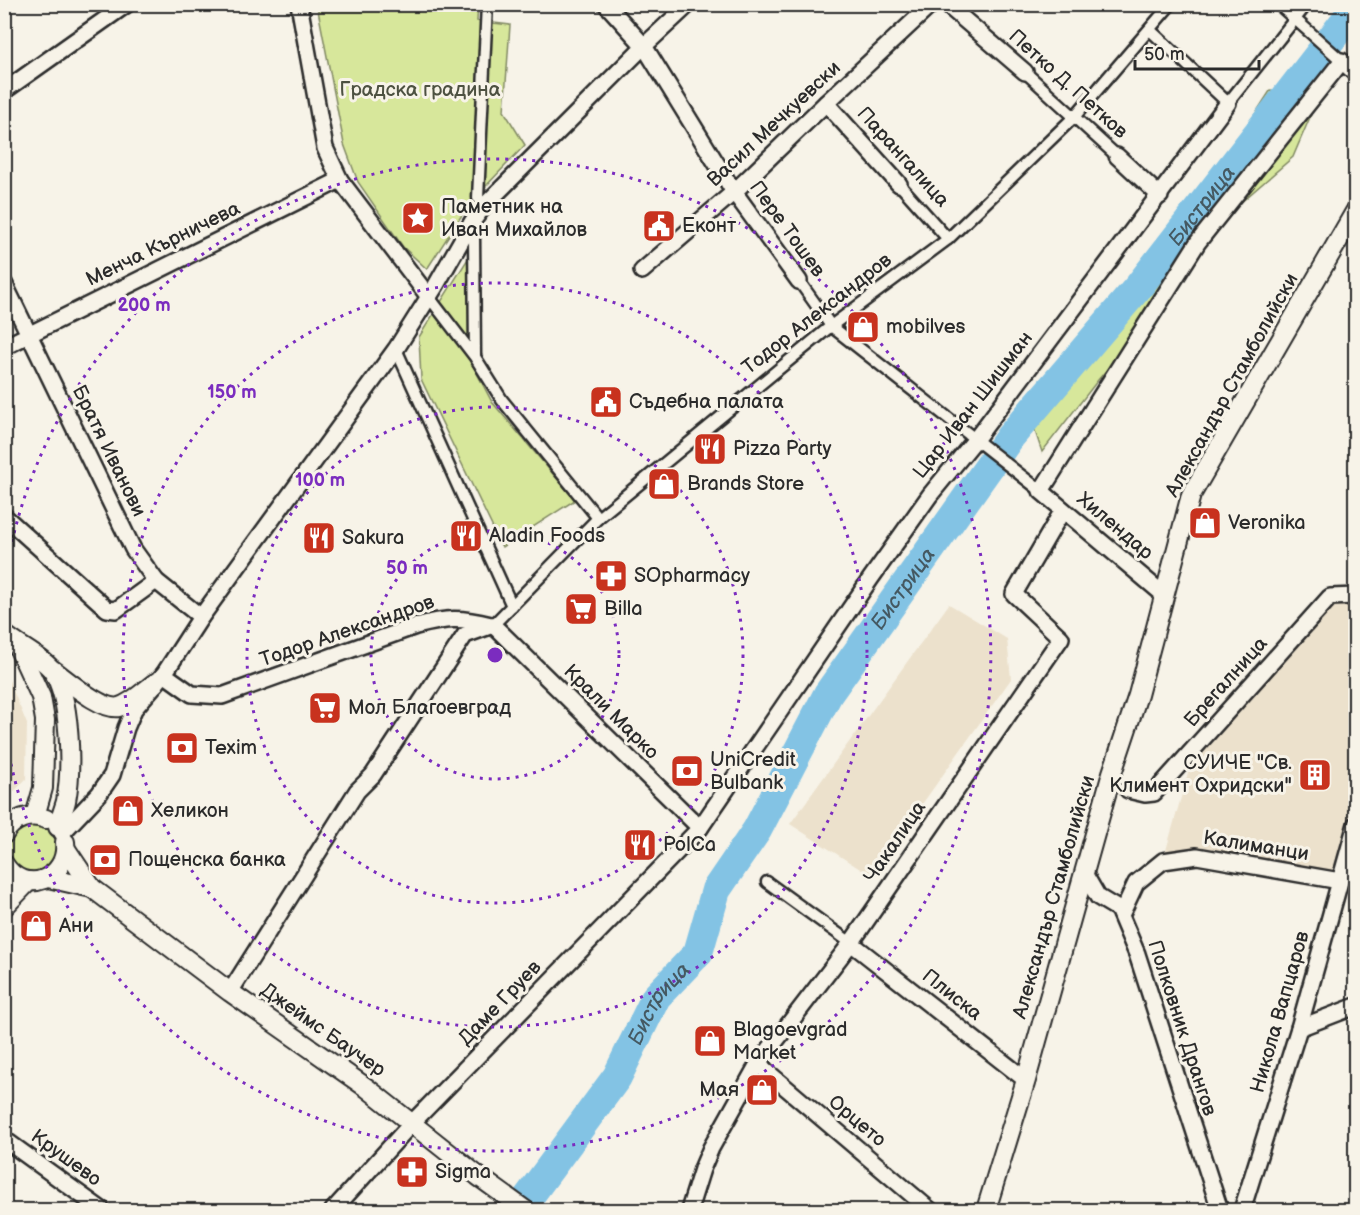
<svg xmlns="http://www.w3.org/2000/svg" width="1360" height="1215" font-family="'Balsamiq Sans',sans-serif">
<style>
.built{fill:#ece1cc}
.green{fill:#d7e79b;stroke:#818963;stroke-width:1.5}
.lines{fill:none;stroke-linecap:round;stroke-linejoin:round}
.river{stroke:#83c3e4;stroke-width:30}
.pedestrian-casing{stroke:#2b2b2b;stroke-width:15}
.minor-casing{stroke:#2b2b2b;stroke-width:20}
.tertiary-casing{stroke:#2b2b2b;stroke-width:22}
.pedestrian{stroke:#f7f3e8;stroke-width:10}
.minor{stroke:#f7f3e8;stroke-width:15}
.tertiary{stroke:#f7f3e8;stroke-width:18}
.ring{fill:none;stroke:#7b2cbf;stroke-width:3;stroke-dasharray:3 6}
.labels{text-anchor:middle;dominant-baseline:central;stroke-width:6;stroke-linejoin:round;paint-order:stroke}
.street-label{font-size:20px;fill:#2b2b2b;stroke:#f7f3e8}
.park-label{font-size:20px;fill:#4d5141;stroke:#f7f3e8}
.poi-label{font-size:20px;fill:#2b2b2b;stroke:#f7f3e8;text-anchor:start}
.water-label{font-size:21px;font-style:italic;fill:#455962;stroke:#f7f3e8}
.centre{fill:#7b2cbf;stroke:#f7f3e8;stroke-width:3}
.ring-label{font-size:18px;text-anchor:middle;font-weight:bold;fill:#7b2cbf;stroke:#f7f3e8;stroke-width:6;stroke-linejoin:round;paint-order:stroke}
</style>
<rect width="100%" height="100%" fill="#f7f3e8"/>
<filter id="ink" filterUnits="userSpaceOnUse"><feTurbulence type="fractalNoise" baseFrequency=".0167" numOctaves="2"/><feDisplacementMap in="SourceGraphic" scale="12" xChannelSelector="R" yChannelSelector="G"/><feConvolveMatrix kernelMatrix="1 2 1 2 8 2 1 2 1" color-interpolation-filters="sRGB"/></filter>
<g filter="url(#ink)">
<g class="built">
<polygon points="1355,596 1355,824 1340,881 1197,856 1163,861 1195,748 1329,598"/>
<polygon points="949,604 1007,639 1011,679 871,876 790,824"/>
<polygon points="5,671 27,724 26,779 5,801"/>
</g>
<g class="green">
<polygon points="317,5 478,5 477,21 510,25 504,111 525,145 469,204 427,269 403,247 358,182 344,144"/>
<polygon points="1270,91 1319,96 1293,157 1239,204 1213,179"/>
<polygon points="469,257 469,358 492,402 575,500 502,547 421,379 419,337"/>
<polygon points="1169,267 1159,309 1098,380 1042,452 1032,422 1073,350 1143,281"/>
<path d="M21,824c38,2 39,4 34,41l-24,11c-26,-17 -31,-25 -10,-52z"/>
</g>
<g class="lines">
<path class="river" id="s1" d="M519,1210l98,-133 39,-80 42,-44 18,-63 41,-60 71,-136 182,-257 129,-151 210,-270 5,-12"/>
<g class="pedestrian-casing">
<g id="pedestrian">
<polyline points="1278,4 1342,61"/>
<polyline points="1150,30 1228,103 1307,4"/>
<polyline points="1025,72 1117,156"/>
<polyline points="899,184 948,239"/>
<polyline points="478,198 487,4"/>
<polyline points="474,235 475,356"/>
<polyline points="799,281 831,326 1041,491"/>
<polyline points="429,297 475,357 502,400 598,518"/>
<polyline points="396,349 512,606"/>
<polyline points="493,625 598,518 831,326 948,239 1074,117 1171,4"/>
<polyline points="767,882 851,943"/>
</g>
</g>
<g class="minor-casing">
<g id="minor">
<polyline points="299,4 325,148 340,180 429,297"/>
<polyline points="606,4 644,46 734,192 799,281"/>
<polyline points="946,4 1025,72"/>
<polyline points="4,91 127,4"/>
<polyline points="826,103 899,184"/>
<polyline points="1117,156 1160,196"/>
<polyline points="642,271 734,192 826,103 932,4"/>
<polyline points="4,283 133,549 156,581 201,617"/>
<polyline points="4,347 340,180"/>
<polyline points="4,516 107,609 116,610 156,581"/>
<polyline points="1163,594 1041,491 1198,242 1342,61 1356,74"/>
<polyline points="493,625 700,828"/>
<path d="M164,674l28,20 30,2 194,-70c31,-8 44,-9 75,-1"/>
<polyline points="1128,790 1145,794 1154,793 1330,597 1356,596"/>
<polyline points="62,833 99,794 112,775 126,728 134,709 164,674 201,617 396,349 435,287 472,222 484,206 644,46 689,4"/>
<polyline points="1084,873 1098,897 1118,909 1137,954 1220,1210"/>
<polyline points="1121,915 1136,883 1163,861 1197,856 1340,881"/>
<polyline points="851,943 1026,1080"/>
<polyline points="230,992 357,791 373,775 465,635 493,625"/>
<polyline points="1299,1028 1356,1006"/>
<polyline points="758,1064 930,1210"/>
<polyline points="4,1139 102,1210"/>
<polyline points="333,1210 412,1123 700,828 871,578 930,495 975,440 1228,103"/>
<polyline points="689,1210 702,1169 711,1148 758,1064 851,943 1061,638 1014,594 1063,510"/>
<polyline points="1242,1210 1299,1028 1356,824"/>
</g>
</g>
<g class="tertiary-casing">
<g id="tertiary">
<path d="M4,634c14,12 38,23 48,36 19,26 20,99 14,131 -2,8 -6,17 -8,26"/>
<polyline points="18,647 41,697 45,720 43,788 35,816"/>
<path d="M53,670c14,10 49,41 66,37 13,-4 25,-16 36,-24"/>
<path d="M4,834c9,-16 26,-21 42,-15"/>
<polyline points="66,849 92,888 230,992 367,1088 478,1176 525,1210"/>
<path d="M4,864c20,33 65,15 61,-22"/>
<polyline points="48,878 92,888"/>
<polyline points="4,907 29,881"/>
<polyline points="986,1210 1026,1080 1112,773 1138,695 1191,495 1356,210"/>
</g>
</g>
<use href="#pedestrian" class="pedestrian"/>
<use href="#minor" class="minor"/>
<use href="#tertiary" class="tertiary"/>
</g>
</g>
<g class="ring">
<circle cx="495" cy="655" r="124"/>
<circle cx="495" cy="655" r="248"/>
<circle cx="495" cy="655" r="372"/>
<path d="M5 577A496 496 0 1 1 5 733"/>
</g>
<defs>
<g id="sight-square" transform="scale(1.725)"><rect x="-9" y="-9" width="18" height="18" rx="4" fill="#c8321e" stroke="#f7f3e8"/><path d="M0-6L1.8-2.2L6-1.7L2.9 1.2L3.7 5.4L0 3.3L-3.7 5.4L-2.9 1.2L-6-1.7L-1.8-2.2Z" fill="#fff"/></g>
<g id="civic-square" transform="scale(1.725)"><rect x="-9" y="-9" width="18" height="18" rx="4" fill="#c8321e" stroke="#f7f3e8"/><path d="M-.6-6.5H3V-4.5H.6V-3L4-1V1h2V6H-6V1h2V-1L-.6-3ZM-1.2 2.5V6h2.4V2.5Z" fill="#fff"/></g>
<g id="shop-square" transform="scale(1.725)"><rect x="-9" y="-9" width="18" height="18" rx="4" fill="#c8321e" stroke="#f7f3e8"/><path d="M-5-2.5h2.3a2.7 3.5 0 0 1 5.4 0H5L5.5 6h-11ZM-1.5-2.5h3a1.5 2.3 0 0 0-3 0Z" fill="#fff"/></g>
<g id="restaurant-square" transform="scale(1.725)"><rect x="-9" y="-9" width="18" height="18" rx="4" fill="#c8321e" stroke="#f7f3e8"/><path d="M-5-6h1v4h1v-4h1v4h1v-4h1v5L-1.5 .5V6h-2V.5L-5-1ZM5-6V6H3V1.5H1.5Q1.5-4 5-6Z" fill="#fff"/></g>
<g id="pharmacy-square" transform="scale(1.725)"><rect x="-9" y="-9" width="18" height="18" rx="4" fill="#c8321e" stroke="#f7f3e8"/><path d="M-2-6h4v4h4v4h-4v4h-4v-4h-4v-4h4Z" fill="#fff"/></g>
<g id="supermarket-square" transform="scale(1.725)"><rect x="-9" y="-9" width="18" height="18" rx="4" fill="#c8321e" stroke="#f7f3e8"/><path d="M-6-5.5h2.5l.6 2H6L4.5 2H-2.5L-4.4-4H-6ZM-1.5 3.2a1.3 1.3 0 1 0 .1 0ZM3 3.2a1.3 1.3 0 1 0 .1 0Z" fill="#fff"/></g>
<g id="bank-square" transform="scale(1.725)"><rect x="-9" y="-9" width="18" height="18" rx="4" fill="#c8321e" stroke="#f7f3e8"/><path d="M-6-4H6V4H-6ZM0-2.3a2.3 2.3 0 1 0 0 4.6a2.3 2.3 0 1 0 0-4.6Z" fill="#fff"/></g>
<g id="building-square" transform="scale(1.725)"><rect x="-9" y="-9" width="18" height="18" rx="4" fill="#c8321e" stroke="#f7f3e8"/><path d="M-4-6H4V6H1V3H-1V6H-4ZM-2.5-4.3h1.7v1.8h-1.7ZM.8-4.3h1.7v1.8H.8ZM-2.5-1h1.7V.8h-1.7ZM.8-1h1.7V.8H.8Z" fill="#fff"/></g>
</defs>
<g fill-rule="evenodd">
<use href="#sight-square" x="418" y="218"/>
<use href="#civic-square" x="659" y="226"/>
<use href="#shop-square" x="863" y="327"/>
<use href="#civic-square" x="606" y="402"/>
<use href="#restaurant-square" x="710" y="449"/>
<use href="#shop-square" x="664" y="484"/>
<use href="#shop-square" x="1205" y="523"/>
<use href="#restaurant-square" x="466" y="536"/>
<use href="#restaurant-square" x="319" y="538"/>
<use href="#pharmacy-square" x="611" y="576"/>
<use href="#supermarket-square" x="581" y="609"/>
<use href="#supermarket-square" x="325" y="708"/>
<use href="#bank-square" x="182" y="748"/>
<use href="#bank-square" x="687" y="771"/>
<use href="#building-square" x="1315" y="775"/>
<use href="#shop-square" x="128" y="811"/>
<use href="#restaurant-square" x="640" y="845"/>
<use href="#bank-square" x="105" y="860"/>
<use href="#shop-square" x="36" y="926"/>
<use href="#shop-square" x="710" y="1041"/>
<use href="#shop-square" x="762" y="1090"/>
<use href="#pharmacy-square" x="412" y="1172"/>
</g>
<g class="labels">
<g class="street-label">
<text transform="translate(1068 84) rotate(42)">Петко Д. Петков</text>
<text transform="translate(774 124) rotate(-43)">Васил Мечкуевски</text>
<text transform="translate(903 157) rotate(48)">Парангалица</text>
<text transform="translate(787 229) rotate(54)">Пере Тошев</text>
<text transform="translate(163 244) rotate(-26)">Менча Кърничева</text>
<text transform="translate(817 314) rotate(-38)">Тодор Александров</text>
<text transform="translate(1232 385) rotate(-61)">Александър Стамболийски</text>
<text transform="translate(973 405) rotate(-52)">Цар Иван Шишман</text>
<text transform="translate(109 451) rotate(64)">Братя Иванови</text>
<text transform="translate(1115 526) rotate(40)">Хилендар</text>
<text transform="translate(347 631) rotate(-19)">Тодор Александров</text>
<text transform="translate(1226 682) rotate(-48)">Брегалница</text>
<text transform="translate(611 712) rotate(45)">Крали Марко</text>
<text transform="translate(895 842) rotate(-56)">Чакалица</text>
<text transform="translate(1256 846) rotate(9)">Калиманци</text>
<text transform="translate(1054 897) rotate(-74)">Александър Стамболийски</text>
<text transform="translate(952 995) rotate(38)">Плиска</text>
<text transform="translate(500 1003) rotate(-46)">Даме Груев</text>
<text transform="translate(1280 1012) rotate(-74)">Никола Вапцаров</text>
<text transform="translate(1182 1028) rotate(72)">Полковник Дрангов</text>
<text transform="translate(323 1030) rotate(35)">Джеймс Баучер</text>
<text transform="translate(857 1121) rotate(40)">Орцето</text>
<text transform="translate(66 1158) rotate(36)">Крушево</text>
</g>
<g class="park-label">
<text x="420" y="90">Градска градина</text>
</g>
<g class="poi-label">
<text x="441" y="207">Паметник на<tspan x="441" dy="23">Иван Михайлов</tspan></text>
<text x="682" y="226">Еконт</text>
<text x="886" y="327">mobilves</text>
<text x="629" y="402">Съдебна палата</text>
<text x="733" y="449">Pizza Party</text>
<text x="687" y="484">Brands Store</text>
<text x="1228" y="523">Veronika</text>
<text x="489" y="536">Aladin Foods</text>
<text x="342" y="538">Sakura</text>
<text x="634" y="576">SOpharmacy</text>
<text x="604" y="609">Billa</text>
<text x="348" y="708">Мол Благоевград</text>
<text x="205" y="748">Texim</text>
<text x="710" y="760">UniCredit<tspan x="710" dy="23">Bulbank</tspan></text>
<text x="1292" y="763" text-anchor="end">СУИЧЕ "Св.<tspan x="1292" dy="23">Климент Охридски"</tspan></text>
<text x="151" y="811">Хеликон</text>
<text x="663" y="845">PolCa</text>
<text x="128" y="860">Пощенска банка</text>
<text x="59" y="926">Ани</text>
<text x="733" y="1030">Blagoevgrad<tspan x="733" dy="23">Market</tspan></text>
<text x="739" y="1090" text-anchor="end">Мая</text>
<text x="435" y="1172">Sigma</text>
</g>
<g class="water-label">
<text stroke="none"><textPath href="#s1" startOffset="1222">Бистрица</textPath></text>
<text stroke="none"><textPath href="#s1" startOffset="736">Бистрица</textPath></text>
<text stroke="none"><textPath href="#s1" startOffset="250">Бистрица</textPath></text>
</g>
</g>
<circle cx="495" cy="655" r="9" class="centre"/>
<g class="ring-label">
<text x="144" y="311">200 m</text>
<text x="232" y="398">150 m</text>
<text x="320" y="486">100 m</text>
<text x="407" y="574">50 m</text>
</g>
<rect width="1360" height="1215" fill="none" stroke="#f7f3e8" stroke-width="24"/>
<rect x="12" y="12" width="1336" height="1191" fill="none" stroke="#2b2b2b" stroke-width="2" filter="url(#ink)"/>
<path d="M1135 60v9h124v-9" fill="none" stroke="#2b2b2b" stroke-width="3"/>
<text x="1144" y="60" font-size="18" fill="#2b2b2b" stroke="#f7f3e8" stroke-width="4.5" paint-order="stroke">50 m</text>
</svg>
